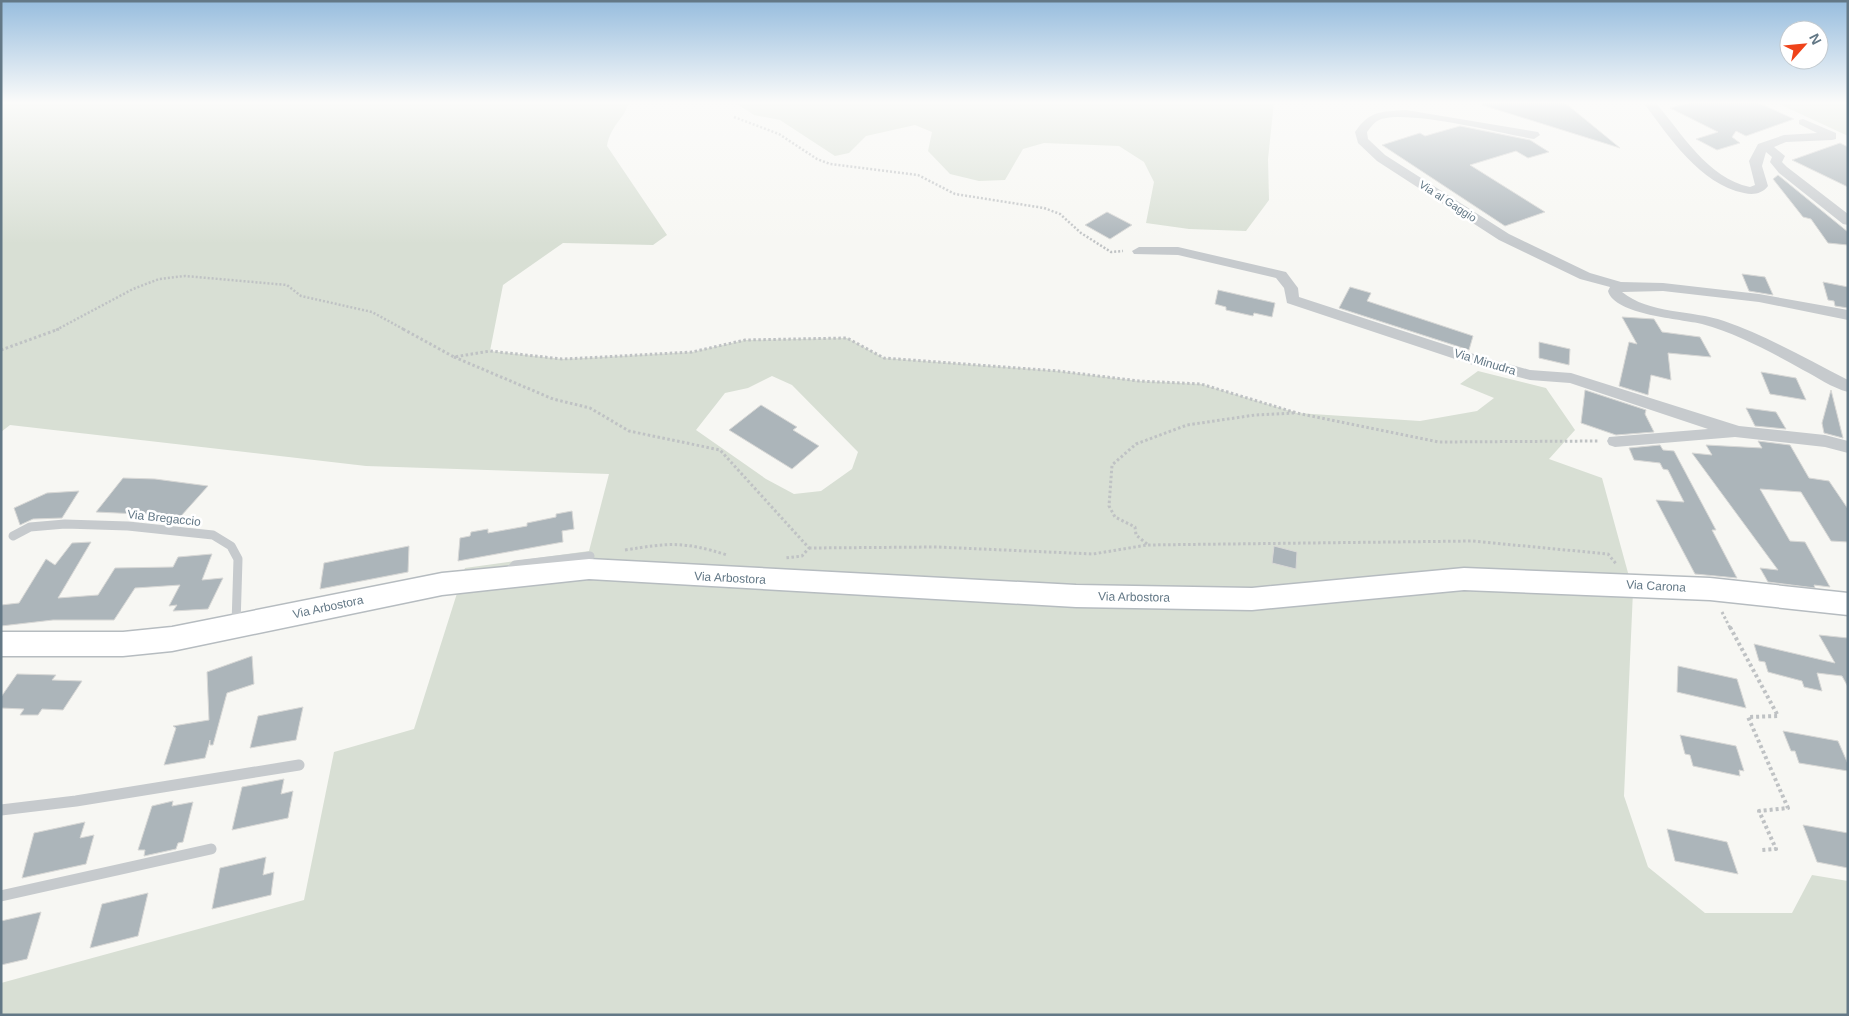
<svg xmlns="http://www.w3.org/2000/svg" width="1849" height="1016" font-family="Arial,sans-serif">
<style>
.green{fill:#d8dfd4;fill-rule:evenodd}
.building{fill:#acb5ba;stroke:#d8d8d6}
.lines{fill:none;stroke-linecap:round;stroke-linejoin:round}
.secondary-casing{stroke:#b6bcc0;stroke-width:3}
.path-far2{stroke:#bfc2c4;stroke-width:2.5;stroke-dasharray:2 2;stroke-linecap:butt}
.path-far1{stroke:#bfc2c4;stroke-width:3;stroke-dasharray:2.5 2.5;stroke-linecap:butt}
.path{stroke:#bfc2c4;stroke-width:4;stroke-dasharray:3 3;stroke-linecap:butt}
.lane-far1{stroke:#c6cacd;stroke-width:9}
.lane{stroke:#c6cacd;stroke-width:11}
.street{fill:#c6cacd;fill-rule:evenodd}
.secondary{fill:#fff;fill-rule:evenodd}
.labels{text-anchor:middle;dominant-baseline:central;stroke-width:5;stroke-linejoin:round;paint-order:stroke}
.far-street-label{font-size:11px;fill:#637886;stroke:#fff}
.street-label{font-size:12px;fill:#637886;stroke:#fff}
</style>
<rect width="100%" height="100%" fill="#f7f7f3"/>
<g class="green">
<path d="M1,102h628c-5,18 -18,22 -22,44l60,89 -14,10 -90,-2 -60,42 -13,66 72,8 23,-1 107,-6 53,-12 102,-2 37,20 174,13 81,10 62,3 96,29 123,8 57,-10 17,-13 -34,-14 18,-13 68,17 29,42 -26,29 53,19 31,113 -9,205 24,71 57,46h87l20,-38 36,6v134h-1847v-32l303,-83 30,-148 80,-23 51,-161 124,-17 20,-77 -243,-8 -356,-41 -9,7zM772,376l20,9 66,67 -6,17 -31,22 -27,3 -28,-15 -70,-49 29,-37 23,-5z"/>
<polygon points="734,102 1274,102 1268,159 1269,200 1246,231 1189,229 1146,223 1154,182 1144,162 1119,146 1044,143 1023,149 1005,180 979,181 950,174 928,151 932,132 915,125 866,136 849,153 835,156 780,120 754,115"/>
<polygon points="1775,102 1848,102 1848,136"/>
</g>
<g class="building">
<polygon points="1483,102 1564,102 1620,148 1482,105"/>
<polygon points="1692,102 1757,102 1794,119 1746,136 1736,131 1732,137 1740,143 1717,150 1696,139 1718,132 1670,108"/>
<polygon points="1460,126 1530,140 1549,152 1528,158 1516,151 1470,165 1545,212 1505,226 1382,145 1420,133 1425,136"/>
<polygon points="1840,143 1848,147 1848,187 1792,160"/>
<polygon points="1778,175 1848,232 1848,245 1828,243 1811,219 1803,217 1773,179"/>
<polygon points="1107,212 1132,225 1110,239 1085,225"/>
<polygon points="1742,274 1765,277 1773,295 1749,291"/>
<polygon points="1823,282 1848,287 1848,308 1835,306 1834,301 1828,300"/>
<polygon points="1350,287 1371,293 1367,301 1473,336 1469,350 1339,308"/>
<polygon points="1218,290 1275,303 1272,317 1254,313 1253,316 1226,310 1226,307 1215,304"/>
<polygon points="1622,317 1654,319 1662,332 1700,337 1711,357 1668,353 1671,380 1651,375 1648,395 1619,386 1629,342 1637,344"/>
<polygon points="1539,342 1570,349 1569,365 1539,358"/>
<polygon points="1761,372 1796,378 1806,400 1770,394"/>
<polygon points="1585,390 1646,410 1645,414 1654,432 1616,435 1581,423"/>
<polygon points="1831,390 1843,438 1824,433 1822,423"/>
<polygon points="761,405 797,427 793,430 819,446 792,469 729,430"/>
<polygon points="1746,408 1776,412 1786,429 1755,426"/>
<polygon points="1758,441 1790,445 1809,478 1829,481 1848,509 1848,542 1831,541 1801,492 1760,489 1790,541 1805,542 1830,587 1814,585 1815,588 1768,582 1760,568 1778,570 1692,453 1712,455 1706,445 1762,448"/>
<polygon points="1660,445 1663,450 1674,451 1716,530 1712,530 1737,578 1695,574 1656,500 1684,502 1668,470 1663,469 1660,463 1634,460 1629,448"/>
<polygon points="123,478 155,479 208,486 181,516 96,512"/>
<polygon points="79,491 62,518 33,519 20,525 14,508 47,493"/>
<polygon points="572,511 574,529 562,531 563,542 458,561 460,538 470,536 471,532 488,529 488,533 527,526 527,523 556,517 556,514"/>
<polygon points="91,542 58,598 98,595 115,568 173,567 178,557 212,554 202,580 223,578 208,609 173,611 177,605 169,606 180,585 135,588 114,620 53,620 1,626 1,605 19,603 46,559 55,565 72,543"/>
<polygon points="409,546 408,572 320,589 324,563"/>
<polygon points="1274,546 1297,552 1296,569 1272,563"/>
<polygon points="1819,635 1848,638 1848,687 1842,676 1817,673 1822,691 1804,687 1802,681 1768,672 1765,662 1759,661 1754,644 1835,663"/>
<polygon points="252,656 254,684 227,693 213,745 210,745 210,740 205,758 164,765 176,728 173,726 209,720 207,672"/>
<polygon points="1678,666 1737,679 1746,708 1677,692"/>
<polygon points="17,674 56,675 52,680 82,681 63,710 42,709 38,715 20,715 24,709 1,708 1,697"/>
<polygon points="303,707 296,740 250,748 258,716"/>
<polygon points="1783,731 1838,741 1848,764 1848,771 1799,763 1795,751 1791,751"/>
<polygon points="1680,735 1736,746 1744,771 1739,770 1740,776 1693,766 1690,755 1685,754"/>
<polygon points="284,779 281,794 293,791 288,818 232,830 242,787"/>
<polygon points="173,801 172,806 193,802 183,842 178,843 176,849 144,856 145,850 138,850 152,806"/>
<polygon points="85,822 80,838 94,835 86,864 22,878 34,833"/>
<polygon points="1803,825 1848,833 1848,868 1817,862"/>
<polygon points="1667,829 1727,842 1738,874 1675,861"/>
<polygon points="266,857 263,875 274,872 271,895 212,909 220,868"/>
<polygon points="148,893 138,936 90,948 102,904"/>
<polygon points="41,912 27,959 1,965 1,921"/>
</g>
<g class="lines">
<g class="secondary-casing">
<polygon id="secondary" points="589,559 1076,585 1252,588 1464,568 1710,578 1848,593 1848,615 1710,600 1464,590 1252,610 1076,607 589,579 442,595 172,651 123,656 1,656 1,632 123,632 172,627 442,573"/>
</g>
<g class="path-far2">
<polyline points="734,117 779,134 817,159 830,164 918,175 955,194 1044,208 1060,214 1081,233 1111,252 1123,251"/>
<polyline points="56,330 133,289 159,279 185,276 287,285 301,296 372,312 405,330"/>
</g>
<g class="path-far1">
<polyline points="403,329 454,357 490,351 562,359 585,358 692,352 745,340 847,338 884,358 1058,371 1139,381 1201,384 1297,413 1439,442 1599,441"/>
<polyline points="1,350 59,329"/>
<polyline points="454,357 553,399 590,408 629,431 720,450 809,548 802,556 785,558"/>
<polyline points="1147,544 1136,535 1135,527 1115,517 1109,506 1112,465 1136,444 1187,425 1255,415 1294,413"/>
<polyline points="809,548 937,547 1093,554 1147,545 1472,541 1608,554 1617,565"/>
<path d="M625,550c44,-7 58,-9 102,5"/>
<polyline points="1722,612 1730,628"/>
</g>
<polyline class="path" points="1730,627 1778,716 1748,717 1788,808 1759,811 1776,849 1762,850"/>
<g class="lane-far1">
<polyline points="13,536 30,527 65,524 128,526 213,535 231,546 238,559 236,625"/>
<polyline points="507,574 515,565 590,556"/>
</g>
<g class="lane">
<polyline points="1,810 76,801 299,765"/>
<polyline points="1,896 211,849"/>
</g>
<g class="street">
<path d="M1643,102h12c27,31 52,76 95,85l5,-2 -6,-24 9,-17 26,-9 33,-2 -18,-9v-4l4,-1 33,14v6l-4,1 -46,2 -12,5 11,9 -3,6 5,5 61,47v11l-5,-1 -64,-51 -9,-11 2,-5 -6,-5 -4,14 6,20c-6,8 -15,9 -24,7 -44,-9 -75,-56 -101,-91z"/>
<path d="M1406,110l132,22 2,3 -6,4c-35,-6 -123,-29 -153,-20 -7,3 -10,8 -14,13l1,7 17,16 124,79 81,39 31,9 42,1 96,11 89,16v10l-89,-18 -96,-11 -41,1c27,22 70,18 102,29 43,15 83,38 124,59v12c-16,-4 -31,-15 -45,-22 -32,-18 -65,-36 -101,-46 -20,-5 -88,-9 -94,-33l2,-4 -30,-8 -81,-39 -122,-79 -19,-18 -3,-11c15,-22 26,-20 51,-22z"/>
<polygon points="1139,247 1178,247 1286,272 1298,288 1299,297 1483,357 1530,370 1571,373 1739,426 1825,435 1848,441 1848,453 1825,447 1735,437 1615,447 1609,445 1607,441 1609,437 1708,429 1570,383 1530,380 1473,365 1287,303 1284,288 1276,278 1178,255 1134,254 1132,251"/>
</g>
<use href="#secondary" class="secondary"/>
</g>
<linearGradient id="sky" x2="0" y2="1"><stop stop-color="#97bdde"/><stop offset="0.42" stop-color="#fbfbfa"/><stop offset="1" stop-color="#fbfbfa" stop-opacity="0"/></linearGradient>
<rect width="1849" height="244" fill="url(#sky)"/>
<g class="labels">
<g class="far-street-label">
<text transform="translate(1448 201) rotate(33)">Via al Gaggio</text>
</g>
<g class="street-label">
<text transform="translate(1485 362) rotate(17)">Via Minudra</text>
<text transform="translate(164 518) rotate(6)">Via Bregaccio</text>
<text transform="translate(730 578) rotate(3)">Via Arbostora</text>
<text transform="translate(1656 586) rotate(3)">Via Carona</text>
<text transform="translate(1134 597) rotate(1)">Via Arbostora</text>
<text transform="translate(328 607) rotate(-12)">Via Arbostora</text>
</g>
</g>
<rect width="1849" height="1016" fill="none" stroke="#637886" stroke-width="5"/>
<g transform="translate(1804 45) rotate(63)"><circle r="24" fill="#ffffff" stroke="#c1c9cf"/>
<path d="M0-4L9 19L0 12L-9 19Z" fill="#ef431a"/>
<text y="-8" font-size="14" font-weight="bold" text-anchor="middle" fill="#637886">N</text>
</g>
</svg>
